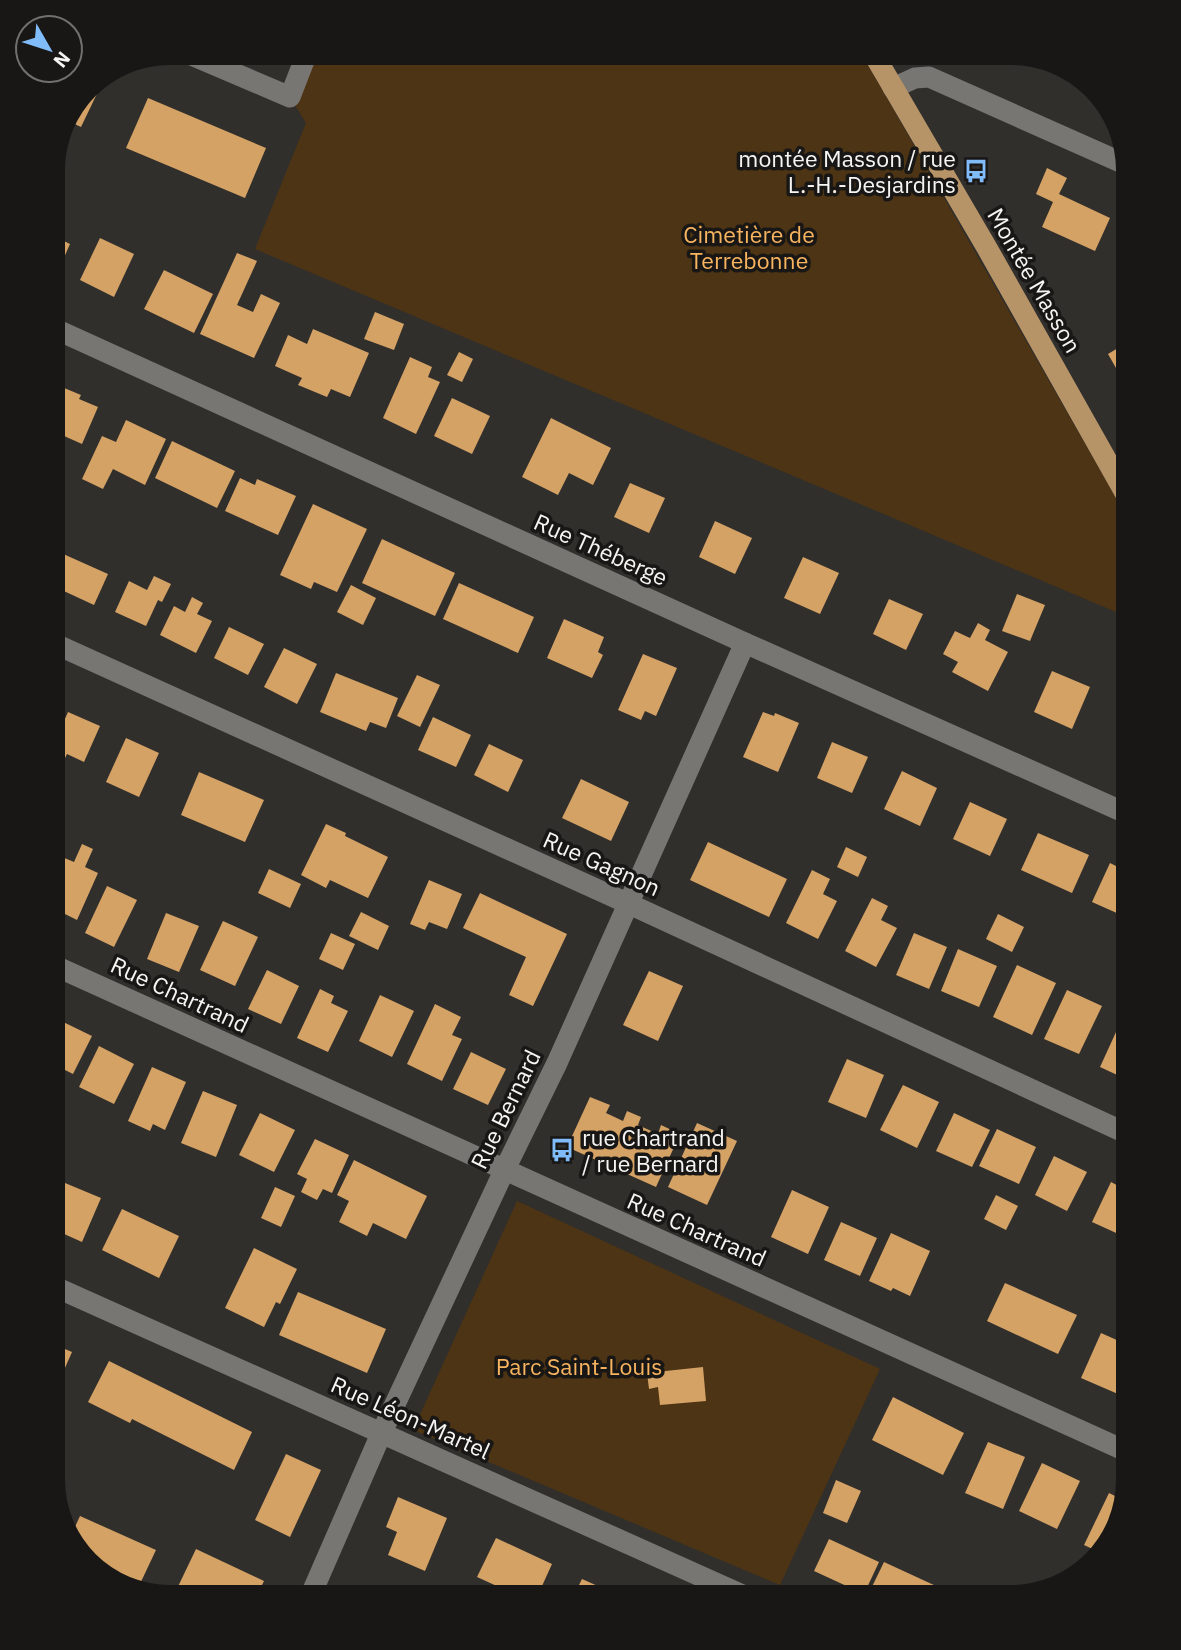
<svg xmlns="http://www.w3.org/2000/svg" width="1181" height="1650" font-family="'IBM Plex Sans',sans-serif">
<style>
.green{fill:#4d3414}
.building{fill:#d5a265}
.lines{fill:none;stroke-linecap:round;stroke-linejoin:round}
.street{stroke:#787673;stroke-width:21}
.primary{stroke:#b79368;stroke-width:21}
.labels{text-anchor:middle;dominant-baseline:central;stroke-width:7;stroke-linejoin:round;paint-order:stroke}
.poi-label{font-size:23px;fill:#f6f5f3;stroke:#181716;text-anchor:end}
.park-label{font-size:23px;fill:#f8b45f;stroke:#181716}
.street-label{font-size:23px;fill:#f6f5f3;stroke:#181716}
</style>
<rect width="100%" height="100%" fill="#312f2c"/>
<g class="green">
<polygon points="307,53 861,53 1128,519 1128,617 255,249 306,123 290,97"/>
<polygon points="517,1201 880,1369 780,1585 413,1430"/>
</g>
<g class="building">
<polygon points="105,77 81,127 64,119 92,82"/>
<polygon points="148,98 266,148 245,198 126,148"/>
<polygon points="1047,168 1067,178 1059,194 1110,218 1095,251 1042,227 1053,202 1036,194"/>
<polygon points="53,224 62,228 58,238 70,244 55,278 53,277"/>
<polygon points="100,238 134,254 114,297 80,280"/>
<polygon points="237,253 257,261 237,305 253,312 261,294 280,303 254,358 200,334"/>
<polygon points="164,270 213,294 194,333 144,309"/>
<polygon points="375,312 404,324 394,350 364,339"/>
<polygon points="313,329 369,353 350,397 331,389 327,397 298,385 302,378 275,366 288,335 307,344"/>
<polygon points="1128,342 1128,389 1108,354"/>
<polygon points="459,352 473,359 462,382 447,375"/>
<polygon points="410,357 432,367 428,377 440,382 416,434 383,418"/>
<polygon points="57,385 81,395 79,399 98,407 82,444 53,431 53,395"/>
<polygon points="452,398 490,416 472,454 434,436"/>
<polygon points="551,418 611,448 593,485 569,473 558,495 522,477"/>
<polygon points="126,420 166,439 145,485 113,469 103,489 82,479 102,436 116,442"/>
<polygon points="172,441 235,471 217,508 155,478"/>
<polygon points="240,478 255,485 257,479 296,496 278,535 225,511"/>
<polygon points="630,483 665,498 649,533 614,517"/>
<polygon points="313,504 367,529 337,592 314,582 311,589 280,575"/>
<polygon points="715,521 752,538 735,574 699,557"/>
<polygon points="382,539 455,573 435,616 362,583"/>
<polygon points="61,553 108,574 94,605 53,586 53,571"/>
<polygon points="803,557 839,573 820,614 784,598"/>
<polygon points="154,576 171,584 162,602 158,600 146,626 115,612 129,581 147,590"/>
<polygon points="459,583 534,617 518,653 443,619"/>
<polygon points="351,585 376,598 363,625 337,612"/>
<polygon points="1017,594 1045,605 1030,641 1002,631"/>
<polygon points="192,597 203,603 197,614 212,621 196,653 160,635 174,606 185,612"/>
<polygon points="889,599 923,614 906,650 873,634"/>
<polygon points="564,619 604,637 598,652 603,655 592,678 547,658"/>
<polygon points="978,623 990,630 985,640 1008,652 988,691 952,672 958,662 943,654 955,631 970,638"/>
<polygon points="229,627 264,644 248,675 214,658"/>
<polygon points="284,648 317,664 297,704 264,687"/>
<polygon points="643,654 677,668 656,716 645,711 641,720 618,710"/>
<polygon points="1052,671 1090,687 1072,729 1034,712"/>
<polygon points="336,673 398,698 386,728 370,722 366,731 320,712"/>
<polygon points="417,675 440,685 420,727 397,716"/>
<polygon points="68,712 100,726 84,762 67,754 64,760 53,755 53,746"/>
<polygon points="763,712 774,716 775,713 799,723 778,772 743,757"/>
<polygon points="433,717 471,735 456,767 418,750"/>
<polygon points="1128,723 1128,752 1118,747"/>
<polygon points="126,738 159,753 139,797 106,782"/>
<polygon points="832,742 868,757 852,793 817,778"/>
<polygon points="489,744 523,760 508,792 474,775"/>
<polygon points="902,771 937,788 920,826 884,809"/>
<polygon points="199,772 264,800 245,842 181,815"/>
<polygon points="581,779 629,802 611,841 562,818"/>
<polygon points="970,802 1007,819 990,856 953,839"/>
<polygon points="326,824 346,833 345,836 388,857 368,898 330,880 326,888 301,875"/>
<polygon points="1038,833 1089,855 1072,893 1021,870"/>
<polygon points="708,842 787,879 769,917 690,880"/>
<polygon points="82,844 93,849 85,867 98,873 77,920 53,908 53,877 62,857 74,862"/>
<polygon points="846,847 867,857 858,877 837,867"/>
<polygon points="1110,863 1128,872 1128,918 1092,902"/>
<polygon points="269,869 301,884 290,908 258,893"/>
<polygon points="812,870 830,879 823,894 837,901 818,939 786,923"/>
<polygon points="429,880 462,894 447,929 429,922 425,930 410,924"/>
<polygon points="107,886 137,900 114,947 85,933"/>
<polygon points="480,893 567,934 533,1006 509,995 526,957 463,928"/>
<polygon points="872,898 888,906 881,920 897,928 876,967 845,951"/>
<polygon points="361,912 389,926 378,950 349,936"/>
<polygon points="166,913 199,926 179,972 147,959"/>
<polygon points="998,914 1024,927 1012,952 986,939"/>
<polygon points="223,921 258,937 235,986 200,970"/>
<polygon points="331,933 355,944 343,970 319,959"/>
<polygon points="914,933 947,947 929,989 896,975"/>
<polygon points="958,949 997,966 979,1007 941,991"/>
<polygon points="1017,965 1056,983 1032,1035 993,1017"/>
<polygon points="267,970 299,986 281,1024 248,1009"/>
<polygon points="649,971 683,986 658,1041 623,1025"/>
<polygon points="320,989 334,996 331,1003 348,1011 328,1052 297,1038"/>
<polygon points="1067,990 1102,1006 1079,1054 1044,1039"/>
<polygon points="380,995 414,1011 392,1057 359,1041"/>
<polygon points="435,1004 461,1017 452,1035 462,1039 442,1081 407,1064"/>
<polygon points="55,1018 92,1036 73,1074 53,1064 53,1024"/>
<polygon points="1122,1019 1128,1022 1128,1080 1100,1067"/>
<polygon points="99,1046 134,1064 114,1104 79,1087"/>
<polygon points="471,1052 506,1069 488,1105 453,1089"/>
<polygon points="847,1059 884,1075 866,1118 828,1102"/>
<polygon points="152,1067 186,1082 165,1130 153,1124 150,1131 128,1121"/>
<polygon points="903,1085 939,1102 917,1148 880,1130"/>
<polygon points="203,1091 237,1105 216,1157 181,1143"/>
<polygon points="590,1097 610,1105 606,1113 623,1121 627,1111 641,1117 638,1125 658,1134 661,1125 680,1134 656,1187 567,1147"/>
<polygon points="260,1113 295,1130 274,1172 239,1155"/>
<polygon points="954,1113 990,1130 972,1167 936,1151"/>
<polygon points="697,1123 737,1141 707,1205 668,1187"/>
<polygon points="997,1129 1036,1147 1019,1184 979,1166"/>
<polygon points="315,1139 349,1155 332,1193 323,1189 317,1200 301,1192 307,1179 297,1174"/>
<polygon points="1054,1156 1087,1172 1067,1211 1035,1195"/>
<polygon points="354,1160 427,1196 406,1239 373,1223 367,1236 339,1222 349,1201 337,1195"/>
<polygon points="53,1178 101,1198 82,1242 53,1229"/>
<polygon points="1111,1182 1128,1191 1128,1228 1125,1237 1092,1222"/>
<polygon points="275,1187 295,1196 281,1227 261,1218"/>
<polygon points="792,1190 829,1207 808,1254 771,1237"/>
<polygon points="996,1195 1018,1206 1006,1230 984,1219"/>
<polygon points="122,1209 179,1236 159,1278 102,1250"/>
<polygon points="841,1222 877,1238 860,1276 824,1260"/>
<polygon points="891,1233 930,1251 910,1296 893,1288 891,1291 869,1281"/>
<polygon points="254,1248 297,1269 280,1304 276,1302 264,1327 225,1308"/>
<polygon points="1005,1283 1077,1315 1058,1354 987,1321"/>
<polygon points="298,1292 386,1329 367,1373 279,1335"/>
<polygon points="1101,1333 1128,1345 1128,1369 1118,1394 1081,1378"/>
<polygon points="53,1344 72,1352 53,1395"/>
<polygon points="109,1361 252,1432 234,1470 132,1419 130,1423 88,1402"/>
<polygon points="703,1367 706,1401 660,1405 658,1387 649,1389 647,1373"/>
<polygon points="893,1397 964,1433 943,1475 872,1440"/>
<polygon points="988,1442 1025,1457 1003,1509 965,1493"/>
<polygon points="286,1454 321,1470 290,1537 255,1520"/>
<polygon points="1042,1463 1080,1481 1057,1529 1019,1511"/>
<polygon points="836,1480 861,1491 847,1523 823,1513"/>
<polygon points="1109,1493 1123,1500 1113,1538 1099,1552 1084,1545"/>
<polygon points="398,1497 447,1518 425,1571 388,1555 397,1532 386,1527"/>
<polygon points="80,1516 156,1550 139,1586 96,1567 69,1540"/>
<polygon points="496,1538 552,1564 537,1597 521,1597 477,1577"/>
<polygon points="829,1539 879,1562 864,1594 814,1571"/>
<polygon points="196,1549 264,1581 256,1597 173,1597"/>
<polygon points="884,1562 949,1592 946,1597 867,1597"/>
<polygon points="582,1579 618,1595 617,1597 573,1597"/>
</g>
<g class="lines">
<g class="street">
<polyline points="187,53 290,97 307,53"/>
<polyline points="893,88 915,78 929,77 1127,165"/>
<polyline points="53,328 745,643 1128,814"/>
<polyline points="53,643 627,903 1128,1134"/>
<polyline points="53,965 1128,1452"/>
<polyline points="53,1286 747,1597"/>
<polyline points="310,1597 381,1434 504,1171 557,1063 745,643"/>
</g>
<polyline class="primary" points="873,53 987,248 1128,498"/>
</g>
<defs>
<g id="bus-bare" transform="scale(1.89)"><path d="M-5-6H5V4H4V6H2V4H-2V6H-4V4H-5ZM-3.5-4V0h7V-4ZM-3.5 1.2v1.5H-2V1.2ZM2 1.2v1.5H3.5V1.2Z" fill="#81bcfa" stroke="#181716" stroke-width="2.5" paint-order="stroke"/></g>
</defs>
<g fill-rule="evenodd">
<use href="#bus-bare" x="976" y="171"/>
<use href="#bus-bare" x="562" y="1150"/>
</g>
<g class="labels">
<g class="poi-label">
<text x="956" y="158">montée Masson / rue<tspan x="956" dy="26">L.-H.-Desjardins</tspan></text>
<text x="582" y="1137" text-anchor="start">rue Chartrand<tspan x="582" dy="26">/ rue Bernard</tspan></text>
</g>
<g class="park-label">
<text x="749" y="234">Cimetière de<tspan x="749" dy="26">Terrebonne</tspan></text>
<text x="579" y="1366">Parc Saint-Louis</text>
</g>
<g class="street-label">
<text transform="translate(1035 280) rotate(60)">Montée Masson</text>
<text transform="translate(601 549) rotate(24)">Rue Théberge</text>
<text transform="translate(602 863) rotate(24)">Rue Gagnon</text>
<text transform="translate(180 994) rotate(25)">Rue Chartrand</text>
<text transform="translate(505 1109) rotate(-64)">Rue Bernard</text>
<text transform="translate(697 1229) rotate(24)">Rue Chartrand</text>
<text transform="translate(411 1417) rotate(24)">Rue Léon-Martel</text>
</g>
</g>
<path d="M0 0H1181V1650H0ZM170 65H1011A105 105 0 0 1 1116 170V1480A105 105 0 0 1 1011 1585H170A105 105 0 0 1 65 1480V170A105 105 0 0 1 170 65Z" fill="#181716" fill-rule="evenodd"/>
<g transform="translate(49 49) rotate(129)"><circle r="33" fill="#181716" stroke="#71706e" stroke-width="2"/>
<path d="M0-5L12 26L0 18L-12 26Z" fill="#81bcfa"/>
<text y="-10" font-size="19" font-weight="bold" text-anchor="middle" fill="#f6f5f3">N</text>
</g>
</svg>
